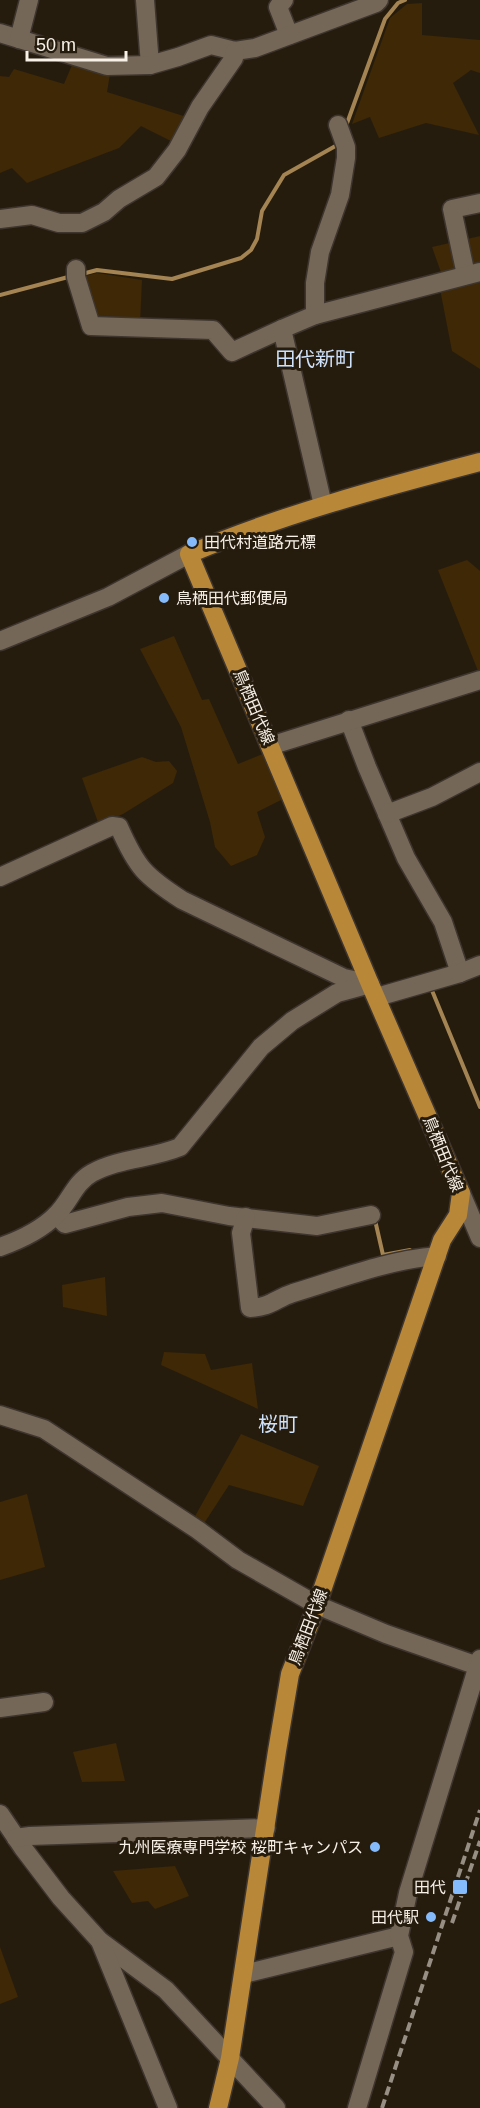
<svg xmlns="http://www.w3.org/2000/svg" width="480" height="2108" font-family="Arial,'Noto Sans JP',sans-serif">
<style>
.green{fill:#3e2806}
.lines{fill:none;stroke-linecap:round;stroke-linejoin:round}
.stream{stroke:#a38452;stroke-width:4}
.minor-casing{stroke:#3e352e;stroke-width:21}
.major-casing{stroke:#3e352e;stroke-width:21}
.minor{stroke:#746757;stroke-width:18}
.major{stroke:#b88738;stroke-width:18}
.rail{stroke:#978f83;stroke-width:4;stroke-dasharray:9 4.5;stroke-linecap:butt}
.poi-dot{fill:#85bbfb;stroke:#261c0e;stroke-width:2}
.labels{text-anchor:middle;dominant-baseline:central;stroke-width:6;stroke-linejoin:round;paint-order:stroke}
.poi-label{font-size:16px;fill:#f8f1e7;stroke:#261c0e;text-anchor:end}
.street-label{font-size:16px;fill:#f8f1e7;stroke:#261c0e}
.quarter-label{font-size:20px;fill:#cee2fb;stroke:#261c0e}
</style>
<rect width="100%" height="100%" fill="#261c0e"/>
<g class="green">
<polygon points="422,3 422,35 480,40 480,73 471,70 453,83 479,135 426,123 379,138 370,117 352,124 390,18 407,4"/>
<polygon points="72,65 110,74 107,92 190,118 175,143 141,126 119,148 27,183 12,168 0,173 0,76 9,77 14,69 64,84"/>
<polygon points="480,236 480,369 452,351 440,289 442,275 432,247"/>
<polygon points="97,273 142,280 140,324 96,323 81,277"/>
<polygon points="467,560 480,571 480,676 438,570"/>
<polygon points="174,636 202,700 209,699 238,764 265,753 283,799 257,812 265,837 257,855 231,866 215,847 210,822 181,727 140,649"/>
<polygon points="142,757 156,762 169,761 177,771 173,783 123,814 99,825 82,778"/>
<polygon points="105,1277 107,1316 63,1307 62,1285"/>
<polygon points="164,1352 205,1354 211,1370 252,1363 258,1409 161,1365"/>
<polygon points="241,1434 319,1466 303,1506 229,1485 203,1525 194,1518"/>
<polygon points="27,1494 45,1567 0,1580 0,1502"/>
<polygon points="116,1743 125,1781 82,1782 73,1752"/>
<polygon points="175,1866 189,1896 155,1909 148,1901 132,1903 113,1871"/>
<polygon points="0,1947 18,1997 0,2004"/>
</g>
<g class="lines">
<g class="stream">
<polyline points="346,126 385,19 398,3 405,0"/>
<polyline points="82,274 97,270 172,279 241,258 251,250 257,239 262,211 284,175 339,144"/>
<polyline points="0,295 72,276"/>
<polyline points="431,988 480,1107"/>
<polyline points="375,1220 383,1255 410,1250"/>
</g>
<g class="minor-casing">
<g id="minor">
<polyline points="145,0 150,65"/>
<polyline points="284,0 278,7 289,35"/>
<polyline points="0,33 107,66 150,65 178,57 211,45 235,51 255,48 376,3 379,0"/>
<polyline points="19,39 29,0"/>
<polyline points="0,219 32,215 59,223 82,223 104,212 119,199 156,177 177,150 200,107 234,58 235,51"/>
<polyline points="76,269 76,277 91,326 213,330 232,352 282,329"/>
<polyline points="466,275 452,209 480,203"/>
<polyline points="315,315 480,272"/>
<polyline points="323,505 282,329 315,315 315,283 320,252 340,195 346,158 346,147 338,125"/>
<polyline points="0,641 108,597 189,554"/>
<polyline points="349,720 367,767 406,858 443,922 460,973"/>
<polyline points="270,746 480,680"/>
<polyline points="387,814 432,797 480,772"/>
<path d="M0,877l112,-51 7,1c18,41 26,49 63,73l162,78 24,5"/>
<polyline points="377,997 460,973 480,965"/>
<polyline points="461,1193 480,1238"/>
<polyline points="56,1215 65,1224 128,1207 162,1203 229,1216 317,1226 371,1215"/>
<path d="M246,1217l-5,16 9,75c21,-1 25,-9 43,-15 47,-14 94,-33 144,-37"/>
<path d="M0,1247c20,-7 41,-17 56,-32 14,-13 18,-32 36,-42 27,-15 59,-14 88,-26l81,-100 31,-26 45,-28 33,-9"/>
<polyline points="0,1415 44,1429 198,1530 238,1560 317,1605 386,1634 478,1666"/>
<polyline points="0,1708 44,1702"/>
<polyline points="0,1814 23,1848 61,1898 100,1941 166,1990 276,2108"/>
<polyline points="16,1838 30,1836 266,1828"/>
<polyline points="100,1941 168,2108"/>
<polyline points="244,1974 399,1936"/>
<polyline points="357,2108 404,1952 399,1936 408,1893 480,1659"/>
</g>
</g>
<g class="major-casing">
<path id="major" d="M218,2108l12,-50 47,-307 13,-77 27,-69 125,-365 16,-25 3,-22 -91,-209 -181,-430c94,-40 192,-66 291,-92"/>
</g>
<use href="#minor" class="minor"/>
<use href="#major" class="major"/>
<g class="rail">
<polyline points="452,1923 480,1841"/>
<polyline points="382,2108 480,1810"/>
</g>
</g>
<g class="poi-dot">
<circle cx="192" cy="542" r="6"/>
<circle cx="164" cy="598" r="6"/>
<circle cx="375" cy="1847" r="6"/>
<rect x="452" y="1879" width="16" height="16" rx="3"/>
<circle cx="431" cy="1917" r="6"/>
</g>
<g class="labels">
<g class="poi-label">
<text x="204" y="542" text-anchor="start">田代村道路元標</text>
<text x="176" y="598" text-anchor="start">鳥栖田代郵便局</text>
<text x="363" y="1847">九州医療専門学校 桜町キャンパス</text>
<text x="446" y="1887">田代</text>
<text x="419" y="1917">田代駅</text>
</g>
<g class="street-label">
<text transform="translate(254 707) rotate(67)">鳥栖田代線</text>
<text transform="translate(443 1154) rotate(68)">鳥栖田代線</text>
<text transform="translate(308 1627) rotate(-69)">鳥栖田代線</text>
</g>
<g class="quarter-label">
<text x="315" y="359">田代新町</text>
<text x="278" y="1424">桜町</text>
</g>
</g>
<path d="M27 51v9h99v-9" fill="none" stroke="#f8f1e7" stroke-width="3"/>
<text x="36" y="51" font-size="18" fill="#f8f1e7" stroke="#261c0e" stroke-width="4.5" paint-order="stroke">50 m</text>
</svg>
